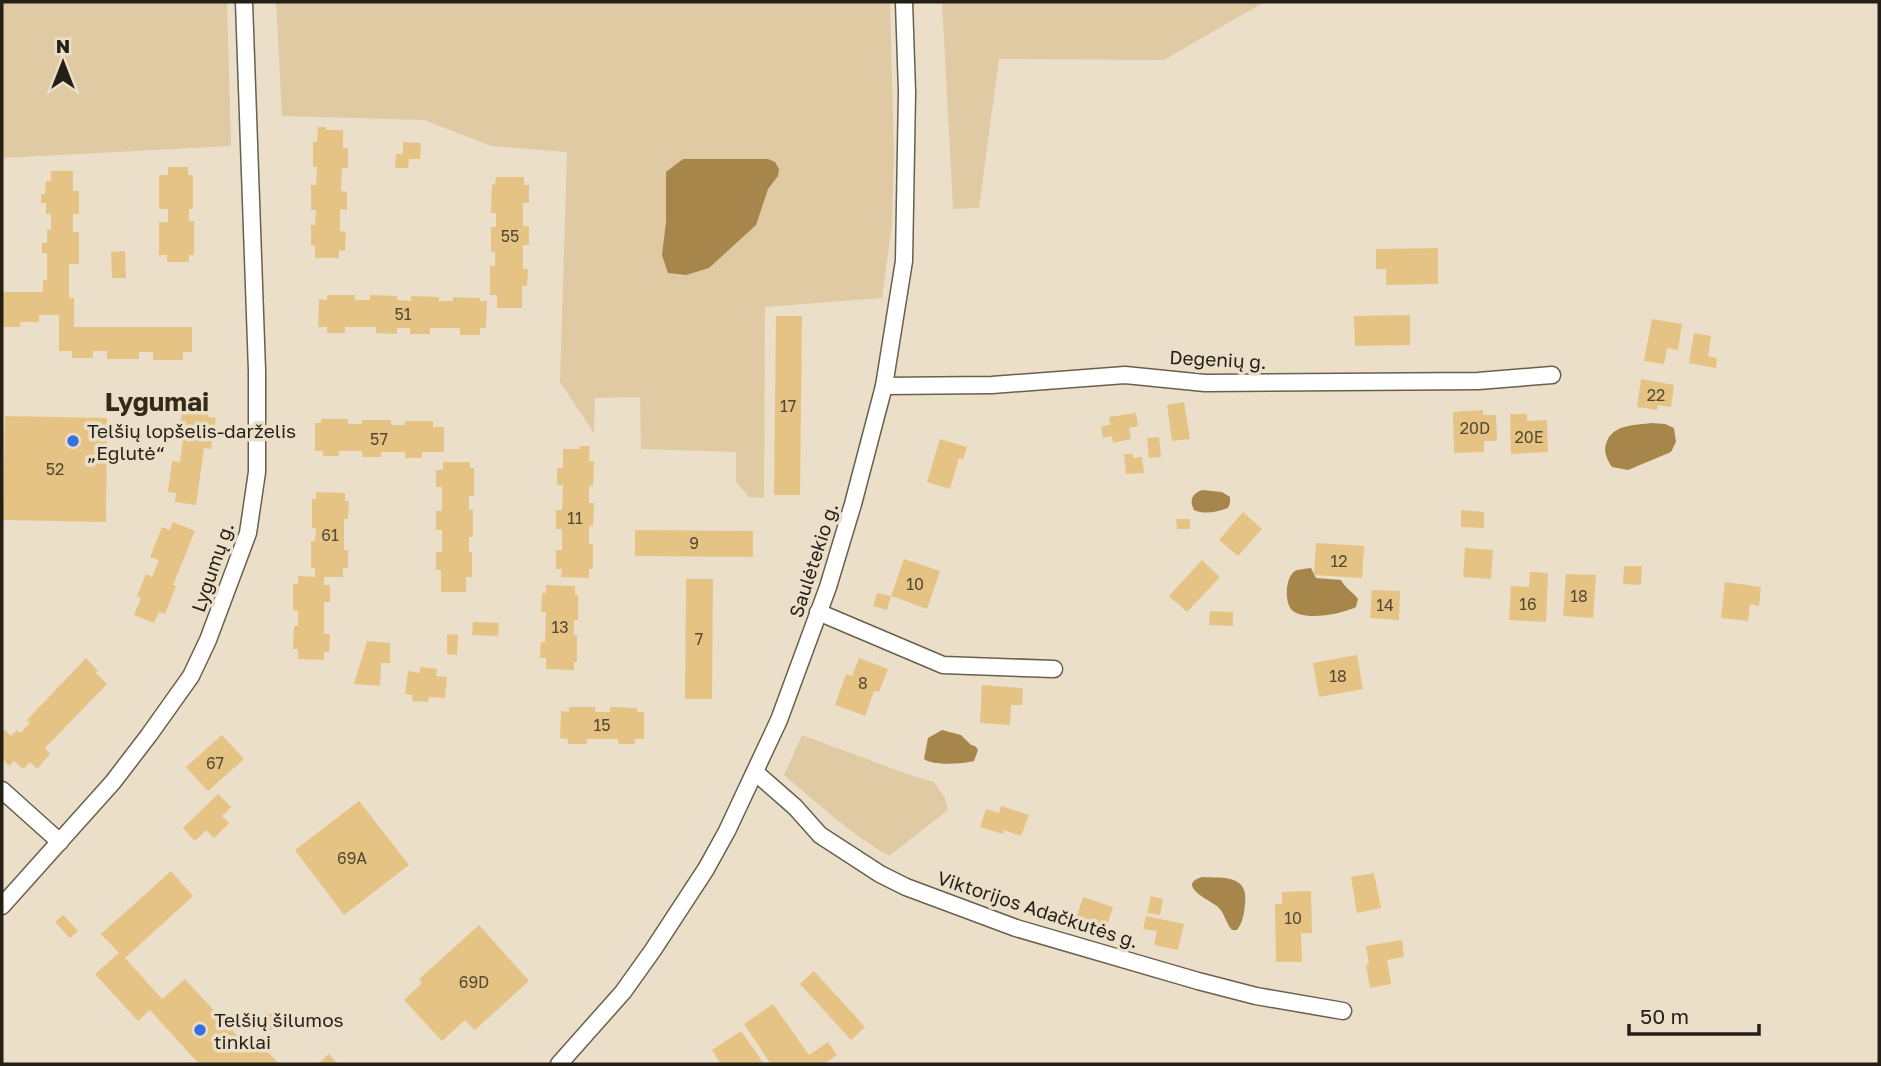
<svg xmlns="http://www.w3.org/2000/svg" width="1881" height="1066" font-family="'Golos Text',sans-serif">
<style>
.green{fill:#e0caa3}
.water{fill:#a6864a}
.building{fill:#e5c385}
.lines{fill:none;stroke-linecap:round;stroke-linejoin:round}
.street-casing{stroke:#6a5f4b;stroke-width:19}
.street{stroke:#fff;stroke-width:16}
.poi-dot{fill:#3770df;stroke:#ecdfc9;stroke-width:2.5}
.labels{text-anchor:middle;dominant-baseline:central;stroke-width:7;stroke-linejoin:round;paint-order:stroke}
.number-label{font-size:16px;fill:#544832}
.street-label{font-size:19px;fill:#241f17;stroke:#ecdfc9}
.poi-label{font-size:19px;fill:#241f17;stroke:#ecdfc9;text-anchor:start}
.district-label{font-size:26px;font-weight:bold;fill:#342a18;stroke:#ecdfc9}
</style>
<rect width="100%" height="100%" fill="#ecdfc9"/>
<g class="green">
<polygon points="2,2 227,2 231,146 3,158"/>
<polygon points="276,2 890,2 894,152 892,225 882,298 765,307 764,498 749,497 736,482 736,452 641,449 640,397 595,398 594,433 560,382 567,152 491,146 424,120 282,116"/>
<polygon points="942,2 1264,2 1164,60 999,59 979,208 953,209"/>
<path d="M802,735l105,39 27,8 11,16 3,12 -59,46c-38,-22 -71,-52 -105,-81z"/>
</g>
<g class="water">
<polygon points="683,159 768,159 775,162 779,169 778,176 768,189 756,225 709,268 686,275 668,273 662,255 666,222 666,172"/>
<path d="M1652,423l13,1 9,4 2,14 -5,10 -43,18 -16,-3c-6,-9 -9,-16 -5,-26 7,-17 30,-16 45,-18z"/>
<path d="M1202,490l20,2 8,5v6l-2,5c-11,4 -23,7 -34,2 -5,-10 -2,-16 8,-20z"/>
<path d="M1311,568l5,10 25,2c4,8 12,12 17,19l-2,8c-14,7 -50,14 -63,4 -9,-7 -8,-34 2,-40 4,-2 11,-2 16,-3z"/>
<path d="M942,730l19,5 10,10 4,1 3,4 -4,11c-11,3 -41,5 -50,-2l4,-21z"/>
<path d="M1202,877c22,1 47,-2 43,27 -1,10 -2,18 -8,26h-5c-6,-6 -7,-17 -15,-24 -6,-5 -42,-21 -15,-29z"/>
</g>
<g class="building">
<polygon points="318,127 326,127 326,130 343,130 343,148 348,148 348,168 342,168 341,191 347,192 347,210 340,209 340,231 346,232 345,251 339,250 339,258 315,258 315,246 311,245 311,225 315,225 316,210 311,210 311,185 316,185 317,167 313,167 313,142 317,142"/>
<polygon points="403,142 421,143 420,159 409,159 408,168 395,168 396,154 403,154"/>
<polygon points="168,167 188,167 188,175 193,175 193,209 189,209 189,221 194,221 194,255 189,255 189,262 167,262 167,255 159,255 159,222 168,222 168,209 159,209 159,175 168,175"/>
<polygon points="51,171 73,171 73,191 79,191 79,214 73,214 73,232 79,232 79,264 69,264 69,298 74,298 74,327 192,327 192,352 183,352 183,360 153,360 153,352 139,352 139,359 107,359 107,351 93,351 93,358 72,358 72,351 59,351 59,315 39,315 39,322 20,322 20,327 2,327 2,292 43,292 43,280 47,280 47,253 42,253 42,243 47,243 47,230 51,230 51,214 46,214 46,203 41,203 41,194 45,194 46,181 51,181"/>
<polygon points="496,177 524,177 524,185 529,185 529,203 523,203 523,226 529,226 529,245 523,245 523,269 528,269 527,286 522,286 522,308 497,308 497,295 490,295 490,266 495,266 495,252 491,252 491,227 496,227 496,213 491,213 492,184 495,185"/>
<polygon points="1438,248 1438,284 1386,285 1386,269 1376,269 1376,249"/>
<polygon points="125,251 126,278 112,278 111,252"/>
<polygon points="327,295 355,295 355,300 370,300 370,295 397,296 397,300 411,301 411,296 439,297 439,301 453,301 453,297 480,298 480,301 487,301 486,328 480,328 480,335 460,335 460,328 430,328 430,334 410,334 410,328 397,328 397,334 376,333 376,327 345,327 345,333 327,333 327,327 318,327 319,299 327,300"/>
<polygon points="1410,315 1410,345 1355,346 1354,316"/>
<polygon points="776,316 802,316 800,495 774,495"/>
<polygon points="1652,319 1682,324 1678,350 1667,348 1664,364 1644,361"/>
<polygon points="1694,333 1711,336 1708,356 1717,358 1716,368 1689,363"/>
<polygon points="1641,379 1674,385 1671,407 1658,405 1657,410 1637,407"/>
<polygon points="189,402 210,405 208,417 216,418 211,449 204,448 196,505 175,502 176,493 168,492 172,461 180,462 183,439 178,438 182,412 188,413"/>
<polygon points="1184,402 1190,439 1172,441 1167,405"/>
<polygon points="1483,410 1483,415 1496,415 1497,441 1484,441 1484,452 1454,453 1453,412"/>
<polygon points="1136,413 1138,426 1129,428 1131,439 1113,443 1112,436 1103,438 1101,426 1110,425 1109,417"/>
<polygon points="1510,414 1527,414 1527,421 1547,420 1548,452 1511,454"/>
<polygon points="5,416 107,418 106,522 3,520"/>
<polygon points="321,419 348,419 348,424 362,424 362,420 391,420 391,425 405,425 405,421 433,421 433,427 444,427 444,452 422,452 422,458 405,458 405,452 381,452 381,457 362,457 362,451 339,451 339,456 323,456 323,451 315,451 315,423 321,423"/>
<polygon points="1159,437 1161,457 1149,458 1147,438"/>
<polygon points="940,439 967,447 963,460 959,458 950,489 927,482"/>
<polygon points="580,446 590,446 589,461 594,461 593,486 589,486 589,503 594,503 593,526 589,526 589,544 593,544 593,569 589,569 589,578 561,577 562,569 556,569 556,550 562,550 562,529 556,529 556,510 562,510 563,485 557,485 557,468 563,468 563,449 580,449"/>
<polygon points="1124,454 1133,454 1133,458 1142,457 1144,473 1126,474"/>
<polygon points="443,462 470,462 470,468 474,468 474,496 469,496 469,510 473,510 473,537 469,537 469,552 472,552 472,577 466,577 466,592 441,592 441,570 436,570 436,552 442,552 442,530 436,530 436,511 442,511 442,487 436,487 436,470 443,470"/>
<polygon points="316,492 345,493 345,501 349,501 348,519 344,519 344,550 348,550 348,568 343,568 343,577 324,577 324,585 330,585 330,602 324,602 324,634 330,634 329,652 324,652 324,660 298,659 298,649 293,649 294,626 298,626 298,611 293,610 293,584 298,584 298,576 315,577 315,568 311,568 311,541 315,541 316,528 312,528 312,499 316,499"/>
<polygon points="1461,510 1484,512 1484,528 1461,527"/>
<polygon points="1243,512 1262,529 1238,556 1219,540"/>
<polygon points="1176,519 1190,519 1190,529 1177,529"/>
<polygon points="173,522 195,531 173,585 176,586 165,614 159,612 154,623 134,615 141,598 137,596 146,574 152,577 159,560 150,557 162,527 170,530"/>
<polygon points="635,530 753,531 753,557 635,556"/>
<polygon points="1316,543 1364,546 1362,578 1314,575"/>
<polygon points="1465,548 1493,550 1491,579 1463,577"/>
<polygon points="904,559 940,571 927,609 891,596"/>
<polygon points="1202,560 1220,577 1187,612 1169,596"/>
<polygon points="1624,566 1642,566 1641,585 1623,584"/>
<polygon points="1530,572 1548,573 1546,622 1509,620 1511,586 1529,587"/>
<polygon points="1566,574 1596,575 1593,618 1563,616"/>
<polygon points="686,579 713,579 712,699 685,699"/>
<polygon points="1725,582 1761,587 1759,606 1750,604 1748,621 1721,618"/>
<polygon points="546,585 575,586 575,595 578,595 578,620 574,620 574,635 577,635 577,662 574,662 574,670 546,669 546,658 540,658 541,642 545,642 546,612 541,612 542,593 546,593"/>
<polygon points="1372,590 1400,591 1399,620 1370,618"/>
<polygon points="877,593 891,596 887,610 873,606"/>
<polygon points="1210,611 1233,612 1233,626 1209,625"/>
<polygon points="473,622 499,623 498,636 472,635"/>
<polygon points="447,634 458,635 457,655 447,654"/>
<polygon points="367,641 390,643 390,663 381,663 380,686 354,684"/>
<polygon points="1357,655 1363,689 1319,697 1313,663"/>
<polygon points="86,658 98,671 96,673 107,684 45,748 50,754 37,769 30,762 23,769 14,761 9,766 2,758 2,733 5,730 11,736 17,730 20,733 30,723 27,720"/>
<polygon points="859,658 888,669 879,692 874,691 865,716 835,705 846,674 852,676"/>
<polygon points="420,667 437,669 436,676 447,677 445,698 429,697 428,702 412,701 413,695 405,694 408,671 420,673"/>
<polygon points="982,685 1023,688 1022,705 1011,705 1010,725 980,723"/>
<polygon points="569,707 596,707 595,712 610,712 610,707 637,708 637,712 644,712 644,739 635,739 635,744 618,744 618,739 587,739 587,744 568,744 568,739 560,738 561,711 569,712"/>
<polygon points="222,735 244,759 208,791 186,767"/>
<polygon points="218,794 231,807 222,816 229,823 214,838 206,830 195,841 183,828"/>
<polygon points="359,801 409,865 344,915 295,850"/>
<polygon points="1001,806 1029,815 1021,836 1004,830 1003,834 980,827 986,809 999,813"/>
<polygon points="171,871 193,896 125,958 162,999 185,979 253,1053 262,1046 279,1064 199,1064 150,1010 138,1021 95,974 119,953 101,934"/>
<polygon points="1374,873 1381,908 1357,913 1351,877"/>
<polygon points="1311,891 1312,933 1301,933 1302,962 1276,962 1275,904 1282,904 1282,892"/>
<polygon points="1151,896 1163,899 1160,915 1147,913"/>
<polygon points="1083,897 1113,907 1106,929 1076,919"/>
<polygon points="63,915 78,931 70,938 55,922"/>
<polygon points="1146,916 1184,924 1178,950 1154,945 1157,931 1143,929"/>
<polygon points="479,925 529,981 475,1030 465,1020 442,1041 404,1000 422,983 419,979"/>
<polygon points="1402,940 1404,957 1387,960 1391,984 1370,988 1366,965 1369,964 1366,946"/>
<polygon points="814,971 865,1027 851,1040 800,984"/>
<polygon points="773,1004 809,1055 828,1042 837,1055 824,1064 771,1064 744,1024"/>
<circle cx="267" cy="1022" r="9"/>
<polygon points="741,1031 764,1064 721,1064 712,1050"/>
<polygon points="329,1054 338,1064 318,1064"/>
</g>
<g class="lines">
<g class="street-casing">
<g id="street">
<polyline points="884,386 992,385 1125,375 1205,383 1478,381 1552,375"/>
<polyline points="818,612 943,665 1054,669"/>
<polyline points="755,772 795,807 820,835 880,874 906,887 1016,928 1198,981 1256,996 1343,1011"/>
<polyline points="2,790 60,842"/>
<polyline points="2,906 113,782 149,735 191,676 208,640 248,533 257,472 257,371 244,2"/>
<polyline points="559,1064 623,992 653,950 706,869 727,831 779,720 828,587 853,504 884,386 904,261 907,92 904,2"/>
</g>
</g>
<use href="#street" class="street"/>
</g>
<g class="poi-dot">
<circle cx="73" cy="441" r="7"/>
<circle cx="200" cy="1030" r="7"/>
</g>
<g class="labels">
<g class="number-label">
<text x="510" y="236">55</text>
<text x="403" y="314">51</text>
<text x="1656" y="395">22</text>
<text x="788" y="406">17</text>
<text x="1475" y="428">20D</text>
<text x="1529" y="437">20E</text>
<text x="379" y="439">57</text>
<text x="55" y="469">52</text>
<text x="575" y="518">11</text>
<text x="330" y="535">61</text>
<text x="694" y="543">9</text>
<text x="1339" y="561">12</text>
<text x="915" y="584">10</text>
<text x="1579" y="596">18</text>
<text x="1528" y="604">16</text>
<text x="1385" y="605">14</text>
<text x="560" y="627">13</text>
<text x="699" y="639">7</text>
<text x="1338" y="676">18</text>
<text x="863" y="683">8</text>
<text x="602" y="725">15</text>
<text x="215" y="763">67</text>
<text x="352" y="858">69A</text>
<text x="1293" y="918">10</text>
<text x="474" y="982">69D</text>
</g>
<g class="street-label">
<text transform="translate(1218 359) rotate(3)">Degenių g.</text>
<text transform="translate(813 560) rotate(-72)">Saulėtekio g.</text>
<text transform="translate(212 567) rotate(-71)">Lygumų g.</text>
<text transform="translate(1038 909) rotate(18)">Viktorijos Adačkutės g.</text>
</g>
<g class="poi-label">
<text x="87" y="430">Telšių lopšelis-darželis<tspan x="87" dy="22">„Eglutė“</tspan></text>
<text x="214" y="1019">Telšių šilumos<tspan x="214" dy="22">tinklai</tspan></text>
</g>
<g class="district-label">
<text x="157" y="401">Lygumai</text>
</g>
</g>
<rect width="1881" height="1066" fill="none" stroke="#241f17" stroke-width="7"/>
<g transform="translate(63 63)" stroke="#ecdfc9" stroke-width="5" paint-order="stroke">
<path d="M0-5L12 26L0 18L-12 26Z" fill="#241f17"/>
<text y="-10" font-size="19" font-weight="bold" text-anchor="middle" fill="#241f17">N</text>
</g>
<path d="M1629 1024v10h130v-10" fill="none" stroke="#241f17" stroke-width="3.5"/>
<text x="1640" y="1024" font-size="21" fill="#241f17" stroke="#ecdfc9" stroke-width="5" paint-order="stroke">50 m</text>
</svg>
